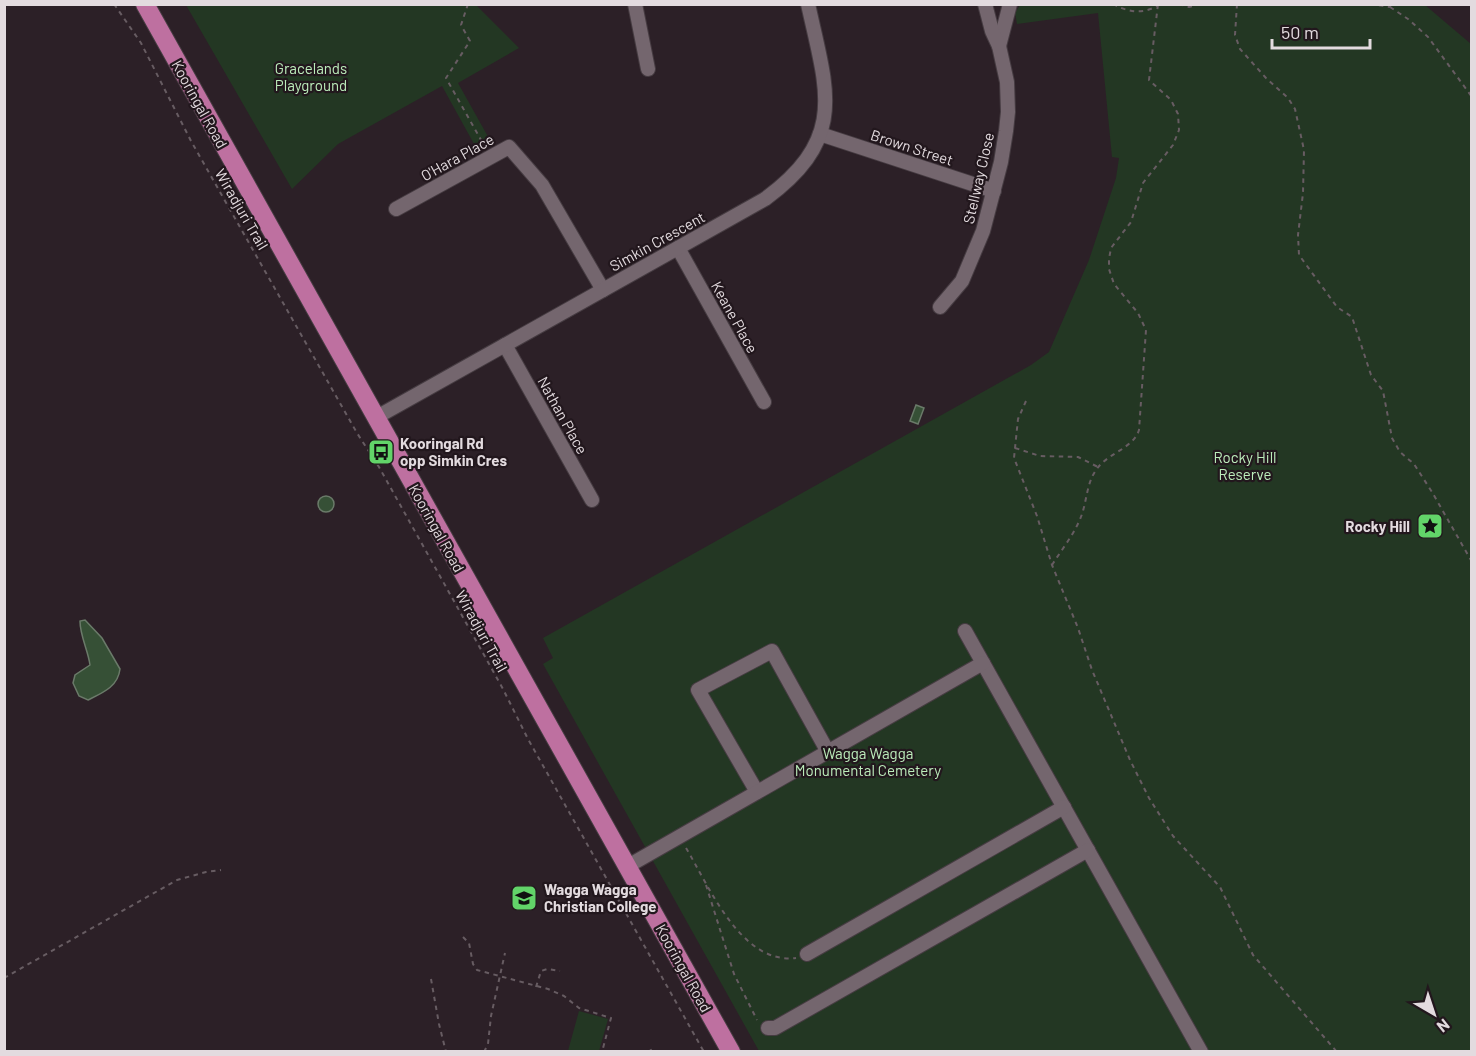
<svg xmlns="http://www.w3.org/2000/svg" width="1476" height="1056" font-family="Barlow,sans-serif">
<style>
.green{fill:#233723}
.water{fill:#365036;stroke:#6a7a69;stroke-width:1.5}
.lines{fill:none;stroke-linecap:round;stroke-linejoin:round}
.minor-casing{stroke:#463c42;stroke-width:16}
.major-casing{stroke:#463c42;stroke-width:20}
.path{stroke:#675c62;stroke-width:2;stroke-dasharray:4.5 4.5;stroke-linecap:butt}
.minor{stroke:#74666e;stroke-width:14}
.major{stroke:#be70a0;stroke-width:18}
.labels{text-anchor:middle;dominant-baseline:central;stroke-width:4.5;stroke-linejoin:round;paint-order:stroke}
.park-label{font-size:15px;fill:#bcedbb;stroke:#22171d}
.street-label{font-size:15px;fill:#e3dbdf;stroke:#22171d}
.poi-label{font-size:15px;font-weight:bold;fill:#e3dbdf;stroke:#22171d;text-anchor:start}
</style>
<rect width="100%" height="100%" fill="#2c2027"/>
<g class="green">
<polygon points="186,5 476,5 519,48 458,83 491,142 479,153 442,86 338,144 292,189"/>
<polygon points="1020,5 1425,5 1471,44 1471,1051 759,1051 543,664 553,658 543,638 1031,365 1049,352 1089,260 1116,178 1119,158 1112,157 1098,13 1017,24 1015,13"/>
<polygon points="579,1011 608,1019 599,1051 568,1051"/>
</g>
<g class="water">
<polygon points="916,405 924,408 918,424 910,421"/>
<circle cx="326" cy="504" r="8"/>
<path d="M85,620l17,18 18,31c-2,18 -18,24 -32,31l-9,-4 -6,-13 2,-8 15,-10c-2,-15 -10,-29 -10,-44z"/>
</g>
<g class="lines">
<g class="minor-casing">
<g id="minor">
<polyline points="635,4 648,69"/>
<polyline points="999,46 1010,4"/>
<polyline points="820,134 994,191"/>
<polyline points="396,209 509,147 542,185 603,290"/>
<polyline points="678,248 764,402"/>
<polyline points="940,307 962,281 983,231 1001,162 1006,131 1008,112 1007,82 999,46 992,31 985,4"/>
<polyline points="505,345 592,500"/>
<path d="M375,418l390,-219c83,-61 62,-108 43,-195"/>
<polyline points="965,631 1201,1052"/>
<polyline points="757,792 698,690 772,651 828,752"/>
<polyline points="628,866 983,663"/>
<polyline points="807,954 1064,807"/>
<polyline points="768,1028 775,1028 1088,850"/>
</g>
</g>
<g class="major-casing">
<polyline id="major" points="145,4 731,1052"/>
</g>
<g class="path">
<polyline points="114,4 141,43 191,141 357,433 379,467 503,689 528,739 704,1052"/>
<polyline points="468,4 461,25 470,41 446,78 485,147"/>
<path d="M1113,4c14,8 31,11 45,1"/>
<polyline points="1179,4 1189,7 1200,4"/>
<polyline points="1237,4 1235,35 1240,49 1266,78 1288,98 1295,109 1304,150 1303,193 1298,235 1299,255 1337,307 1352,317 1371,375 1383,391 1392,438 1400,452 1414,464 1432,492 1472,562"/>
<polyline points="1370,4 1390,7 1391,4"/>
<polyline points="1390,7 1408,19 1428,37 1472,97"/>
<polyline points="1026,401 1018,419 1014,458 1037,516 1052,565 1078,628 1092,670 1130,760 1149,798 1173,836 1220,887 1253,955 1337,1052"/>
<polyline points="1015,448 1040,456 1078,457 1098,467"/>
<path d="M1052,565c10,-16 24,-33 30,-51 5,-15 5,-31 14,-44 11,-17 37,-21 43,-40l7,-100 -8,-17 -24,-29 -5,-15v-10l2,-11 20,-26 12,-39 30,-38 6,-15 -1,-16 -7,-14 -22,-20 9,-76"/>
<path d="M686,848c23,38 55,117 110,110"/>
<polyline points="706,885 734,974 757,1020"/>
<polyline points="463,937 469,943 473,964 477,970 548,989 564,996 579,1008 611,1018 602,1052"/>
<polyline points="4,978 177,880 206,872 221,870"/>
<polyline points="431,979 439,1024 446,1052"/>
<polyline points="536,987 541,971 547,969 560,971"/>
<polyline points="484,1052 488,1044 491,1016 505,953"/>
<polyline points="648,1052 654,1048"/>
</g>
<use href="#minor" class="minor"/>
<use href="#major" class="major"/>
</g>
<defs>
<g id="bus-square" transform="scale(1.35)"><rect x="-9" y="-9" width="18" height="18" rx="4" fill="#62d469" stroke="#22171d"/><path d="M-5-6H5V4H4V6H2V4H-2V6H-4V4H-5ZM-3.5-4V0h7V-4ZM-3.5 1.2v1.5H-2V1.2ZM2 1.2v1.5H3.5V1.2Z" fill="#111"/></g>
<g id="sight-square" transform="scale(1.35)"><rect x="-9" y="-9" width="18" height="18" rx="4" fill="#62d469" stroke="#22171d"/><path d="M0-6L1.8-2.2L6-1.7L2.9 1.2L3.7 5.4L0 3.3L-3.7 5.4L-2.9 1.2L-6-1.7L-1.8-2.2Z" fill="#111"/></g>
<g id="school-square" transform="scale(1.35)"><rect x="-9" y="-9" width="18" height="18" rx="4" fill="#62d469" stroke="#22171d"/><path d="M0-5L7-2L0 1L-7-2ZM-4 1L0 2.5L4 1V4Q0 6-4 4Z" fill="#111"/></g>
</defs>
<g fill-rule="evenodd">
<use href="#bus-square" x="381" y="452"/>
<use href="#sight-square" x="1430" y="526"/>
<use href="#school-square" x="524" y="898"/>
</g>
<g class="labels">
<g class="park-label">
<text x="311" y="68">Gracelands<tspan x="311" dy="17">Playground</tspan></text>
<text x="1245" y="457">Rocky Hill<tspan x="1245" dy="17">Reserve</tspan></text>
<text x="868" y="753">Wagga Wagga<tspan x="868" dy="17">Monumental Cemetery</tspan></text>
</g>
<g class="street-label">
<text transform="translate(200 104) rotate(61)">Kooringal Road</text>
<text transform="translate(912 147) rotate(18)">Brown Street</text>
<text transform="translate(457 157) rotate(-29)">O'Hara Place</text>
<text transform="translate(978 178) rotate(-77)">Stellway Close</text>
<text transform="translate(242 209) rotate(60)">Wiradjuri Trail</text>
<text transform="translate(657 241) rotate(-29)">Simkin Crescent</text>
<text transform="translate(735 317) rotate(61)">Keane Place</text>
<text transform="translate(563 415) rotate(61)">Nathan Place</text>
<text transform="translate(437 528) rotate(61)">Kooringal Road</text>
<text transform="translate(482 631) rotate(61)">Wiradjuri Trail</text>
<text transform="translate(684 968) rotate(61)">Kooringal Road</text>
</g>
<g class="poi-label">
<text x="400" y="443">Kooringal Rd<tspan x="400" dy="17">opp Simkin Cres</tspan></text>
<text x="1410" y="526" text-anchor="end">Rocky Hill</text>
<text x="544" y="889">Wagga Wagga<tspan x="544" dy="17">Christian College</tspan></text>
</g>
</g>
<rect width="1476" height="1056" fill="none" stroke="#e3dbdf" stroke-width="12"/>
<g transform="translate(1434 1014) rotate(141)" stroke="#22171d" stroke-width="4.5" paint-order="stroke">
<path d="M0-4.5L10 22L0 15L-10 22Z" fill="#e3dbdf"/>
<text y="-9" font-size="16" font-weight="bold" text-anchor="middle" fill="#e3dbdf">N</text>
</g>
<path d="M1272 39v9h98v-9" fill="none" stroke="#e3dbdf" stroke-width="3"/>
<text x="1281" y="39" font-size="18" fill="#e3dbdf" stroke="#22171d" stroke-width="4.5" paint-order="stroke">50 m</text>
</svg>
